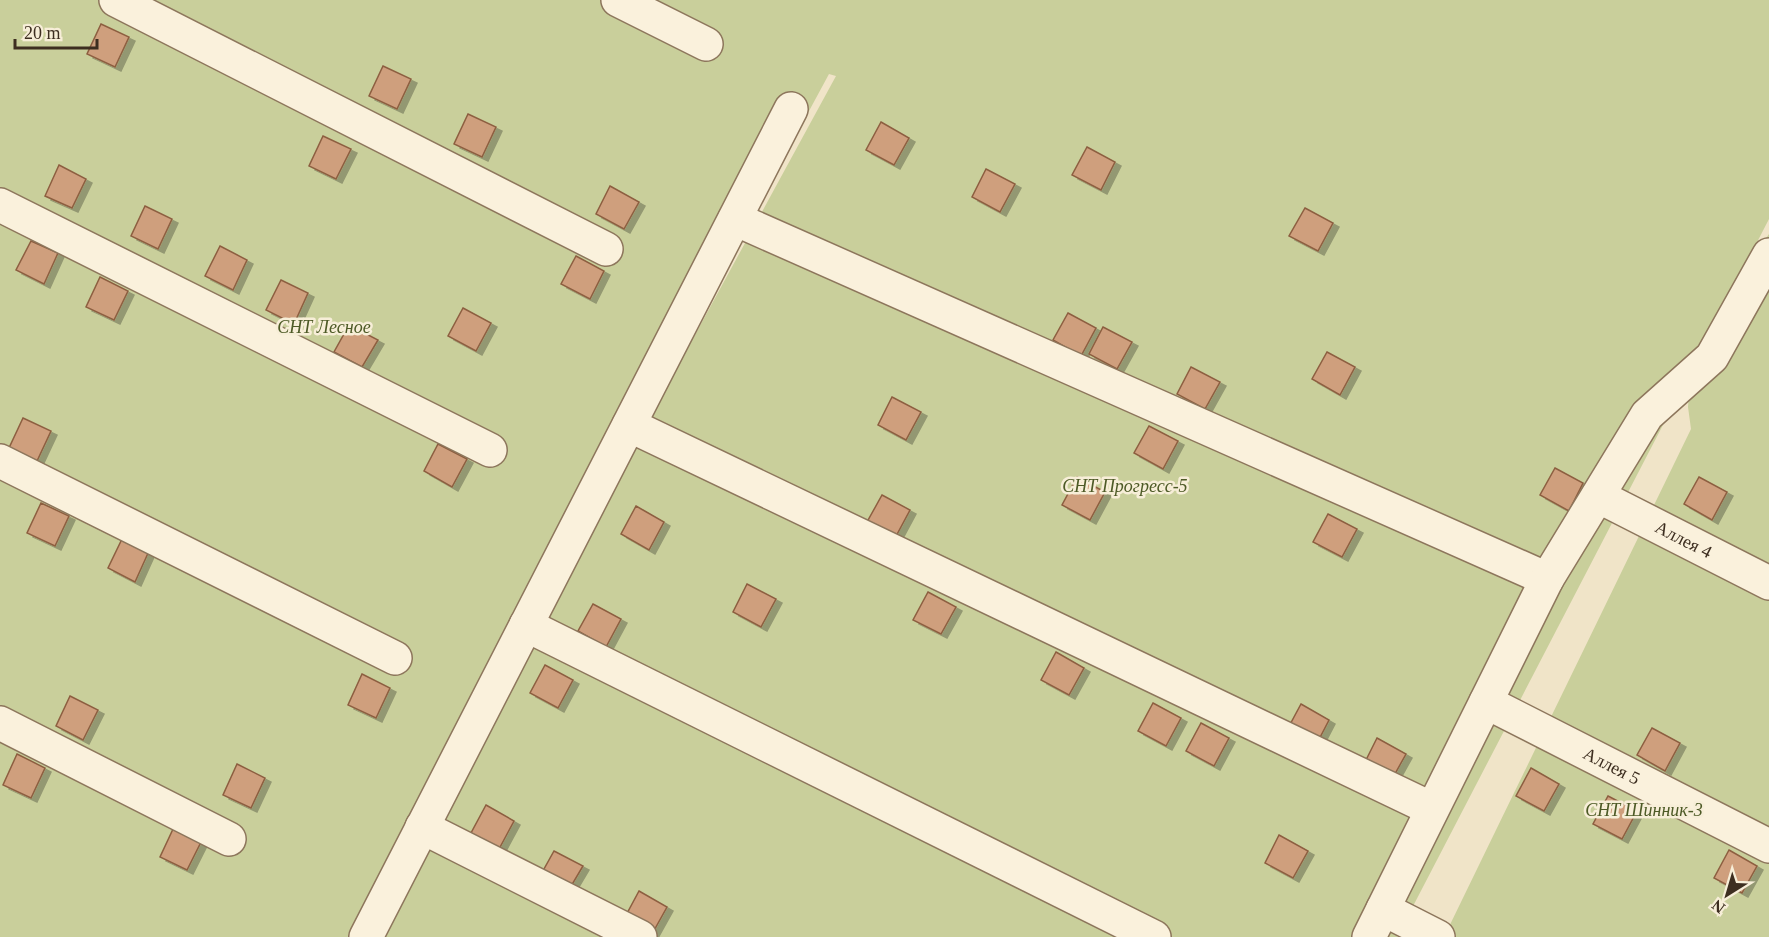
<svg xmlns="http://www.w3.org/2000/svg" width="1769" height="937" font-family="'Times New Roman',serif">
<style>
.green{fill:#c9cf9b}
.building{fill:#cf9f7d;stroke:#8d5f41;stroke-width:1.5;filter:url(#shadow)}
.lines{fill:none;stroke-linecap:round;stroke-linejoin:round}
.minor-casing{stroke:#8d765c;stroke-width:36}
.minor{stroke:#faf1dc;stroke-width:33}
.labels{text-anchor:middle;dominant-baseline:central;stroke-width:5;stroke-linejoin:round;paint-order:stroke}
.park-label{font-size:18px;font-style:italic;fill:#4d5a26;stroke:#f7eed8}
.street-label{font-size:18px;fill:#3d2e20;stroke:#f7eed8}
</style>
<defs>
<filter id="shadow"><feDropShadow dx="6" dy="4" stdDeviation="0" flood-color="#0004"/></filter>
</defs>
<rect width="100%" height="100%" fill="#f0e4c8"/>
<polygon class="green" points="0,0 1769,0 1769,219 1736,283 1769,234 1769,937 1444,937 1691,429 1688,407 1691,371 1397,937 367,937 836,76 829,74 363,937 0,937"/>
<g class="building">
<polygon points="101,24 129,37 115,67 87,54"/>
<polygon points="383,66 411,79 397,109 369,96"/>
<polygon points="468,114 496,127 482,157 454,144"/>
<polygon points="881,122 909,138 894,165 866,150"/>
<polygon points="323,136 351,149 336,179 309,166"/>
<polygon points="1087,147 1115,162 1101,190 1072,175"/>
<polygon points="59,165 86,179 72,208 45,196"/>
<polygon points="986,169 1015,184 1000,212 972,197"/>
<polygon points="610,186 639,202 624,229 596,214"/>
<polygon points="145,206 172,219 158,249 131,236"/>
<polygon points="1305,208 1333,223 1318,251 1289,236"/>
<polygon points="31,241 58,253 44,284 16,270"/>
<polygon points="220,246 247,260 233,290 205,276"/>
<polygon points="576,256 604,271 590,299 561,284"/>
<polygon points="100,277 128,291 114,320 86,307"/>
<polygon points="281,280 308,293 294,324 266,310"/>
<polygon points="463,308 491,323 476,351 448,336"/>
<polygon points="1068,313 1096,328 1081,356 1053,340"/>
<polygon points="349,325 378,340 362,367 334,352"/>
<polygon points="1103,327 1132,342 1117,369 1089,354"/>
<polygon points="1327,352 1355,367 1340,395 1312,379"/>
<polygon points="1191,367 1220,382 1205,409 1177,394"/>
<polygon points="892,397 921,412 906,440 878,425"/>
<polygon points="23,418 51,431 37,461 9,448"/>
<polygon points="1149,426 1178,441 1163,469 1134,453"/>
<polygon points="438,444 467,459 452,487 424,471"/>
<polygon points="1555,468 1583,483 1569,511 1540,495"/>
<polygon points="1077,477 1105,492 1090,520 1062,505"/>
<polygon points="1699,477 1727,492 1712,520 1684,504"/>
<polygon points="882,495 910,510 895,538 867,522"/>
<polygon points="41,503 69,516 55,546 27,533"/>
<polygon points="636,506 664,522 649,550 621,534"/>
<polygon points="1328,514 1357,529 1342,557 1313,542"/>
<polygon points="122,539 149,551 135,582 108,568"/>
<polygon points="747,584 776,599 761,627 733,612"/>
<polygon points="928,592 956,607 941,634 913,620"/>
<polygon points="593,604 621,619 606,647 578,631"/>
<polygon points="1056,652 1084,668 1069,695 1041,680"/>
<polygon points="545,665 573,680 558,708 530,693"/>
<polygon points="362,674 390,688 376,718 348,705"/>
<polygon points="70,696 98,710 83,740 56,726"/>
<polygon points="1153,703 1181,718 1166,746 1138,731"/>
<polygon points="1301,704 1329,720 1315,747 1286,732"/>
<polygon points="1201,723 1229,738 1214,766 1186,751"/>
<polygon points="1652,728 1680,743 1665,771 1637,755"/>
<polygon points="1377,738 1406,754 1391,781 1363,766"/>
<polygon points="17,754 45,768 31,798 3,785"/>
<polygon points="237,764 265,778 251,808 223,795"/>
<polygon points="1531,768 1559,784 1544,811 1516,796"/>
<polygon points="1608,796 1637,811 1622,839 1593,824"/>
<polygon points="486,805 514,821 499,849 471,833"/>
<polygon points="174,827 202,840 187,870 160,857"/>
<polygon points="1279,835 1308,851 1293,878 1265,863"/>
<polygon points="1729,850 1757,866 1742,893 1714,878"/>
<polygon points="554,851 583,866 567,893 539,878"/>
<polygon points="639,891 667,907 652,934 624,919"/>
</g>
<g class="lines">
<g class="minor-casing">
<g id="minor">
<polyline points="116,0 606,249"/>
<polyline points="618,0 706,44"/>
<polyline points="0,205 490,450"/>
<polyline points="735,219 1547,579"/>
<polyline points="629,425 1432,809"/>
<polyline points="0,461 395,658"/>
<path id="s1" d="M1598,496l171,87"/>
<polyline points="526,625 1154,937"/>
<path id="s2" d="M1486,702l283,144"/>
<polyline points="0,723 229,839"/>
<polyline points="422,827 640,937"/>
<polyline points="1383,909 1438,937"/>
<polyline points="366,937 791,109"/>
<polyline points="1369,937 1547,579 1647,415 1712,357 1769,255"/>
</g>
</g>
<use href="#minor" class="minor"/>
</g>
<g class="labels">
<g class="park-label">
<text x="324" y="327">СНТ Лесное</text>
<text x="1125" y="486">СНТ Прогресс-5</text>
<text x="1644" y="810">СНТ Шинник-3</text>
</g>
<g class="street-label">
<text stroke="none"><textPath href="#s1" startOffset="96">Аллея 4</textPath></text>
<text stroke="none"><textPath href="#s2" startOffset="141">Аллея 5</textPath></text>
</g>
</g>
<g transform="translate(1727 895) rotate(217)" stroke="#f7eed8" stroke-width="4.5" paint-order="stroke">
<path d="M0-4.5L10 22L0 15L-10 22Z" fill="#3d2e20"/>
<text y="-9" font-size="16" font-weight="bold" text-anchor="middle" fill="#3d2e20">N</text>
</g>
<path d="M15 39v9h82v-9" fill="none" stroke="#3d2e20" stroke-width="3"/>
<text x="24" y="39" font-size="18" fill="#3d2e20" stroke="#f7eed8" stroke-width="4.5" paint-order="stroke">20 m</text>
</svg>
